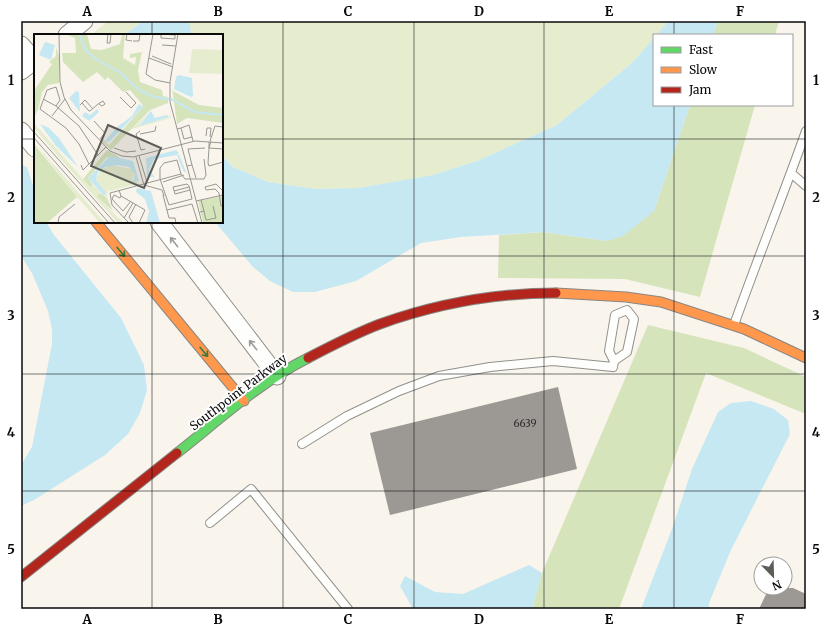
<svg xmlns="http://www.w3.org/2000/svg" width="827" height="630" font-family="Merriweather,serif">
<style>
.green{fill:#e5edce}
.forest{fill:#d6e4bc}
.water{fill:#c5e8f2}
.building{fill:#9c9894}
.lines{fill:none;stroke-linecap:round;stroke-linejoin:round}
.lane-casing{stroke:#92908c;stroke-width:10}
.street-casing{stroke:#92908c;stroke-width:19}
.fast-casing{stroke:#888683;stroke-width:11}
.slow-casing{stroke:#888683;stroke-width:11}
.jam-casing{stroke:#888683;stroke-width:11}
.lane{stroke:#fefefc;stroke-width:8}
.street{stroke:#fefefc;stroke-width:17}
.fast{stroke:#63d668;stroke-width:9}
.slow{stroke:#ff974d;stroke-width:9}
.jam{stroke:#b3261e;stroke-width:9}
.oneway{stroke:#9c9c9b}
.oneway2{stroke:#3b7a3e}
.grid{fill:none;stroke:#0a0a0a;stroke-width:1;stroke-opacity:0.55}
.labels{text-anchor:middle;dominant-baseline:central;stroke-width:4;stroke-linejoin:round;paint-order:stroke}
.number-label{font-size:10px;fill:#2e2e2c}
.street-label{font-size:12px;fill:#0a0a0a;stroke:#fff}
.inset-river{fill:none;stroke:#c5e8f2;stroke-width:2}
.inset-road{fill:none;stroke:#999792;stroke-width:1}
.view{fill:#5e5c59;fill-opacity:0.15;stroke:#5e5c59;stroke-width:2}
.inset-edge{fill:none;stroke:#0a0a0a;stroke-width:2}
.neatline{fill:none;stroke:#0a0a0a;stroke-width:1.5}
.grid-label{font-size:13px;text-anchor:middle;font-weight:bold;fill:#0a0a0a}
</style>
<rect width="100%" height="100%" fill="#f9f5ed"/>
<g class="green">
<polygon points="108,21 146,21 139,24 124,35 91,35"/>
<polygon points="186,21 668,21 657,35 654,35 654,38 632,63 557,125 477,161 433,175 358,188 315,189 268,182 233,167 222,156 222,35 191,35 190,24"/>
</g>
<g class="forest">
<polygon points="718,21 779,21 775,35 713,35"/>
<polygon points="690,105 755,105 700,297 625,279 498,278 499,235 543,232 607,241 654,211"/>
<polygon points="648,325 744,348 806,377 806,414 706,373 619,609 532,609 542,573"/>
</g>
<g class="water">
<polygon points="146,21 186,21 190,24 191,35 124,35 139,24"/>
<polygon points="668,21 718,21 713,35 657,35"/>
<polygon points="654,38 654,105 690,105 654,211 623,236 607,241 543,232 461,237 421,243 356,281 315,292 293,292 270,281 253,267 215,222 222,222 222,156 233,167 268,182 315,189 358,188 433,175 477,161 557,125 632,63"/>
<polygon points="21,165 27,167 35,192 35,222 46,222 54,235 121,318 144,365 147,390 140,413 128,434 105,455 34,500 21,506 21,465 32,447 52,344 52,329 48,311 32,273 21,256"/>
<polygon points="751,401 774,409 788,420 790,434 731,550 709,603 709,609 641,609 672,529 692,469 718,412 731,403"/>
<polygon points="529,565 542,573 532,609 413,609 400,586 405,576 435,592 463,594"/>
</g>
<g class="building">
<polygon points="558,387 577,469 390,515 370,433"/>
<polygon points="769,588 793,588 806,594 806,609 759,609"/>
</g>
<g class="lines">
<g class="lane-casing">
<g id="lane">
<polyline points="791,173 806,186"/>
<polygon points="627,310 634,319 627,352 614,361 609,351 615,315"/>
<path d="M734,325c23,-65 49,-129 72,-194"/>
<polyline points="302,444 347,416 399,391 439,376 490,367 553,361 613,367 614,361"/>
<polyline points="210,523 251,489 348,609"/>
</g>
</g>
<g class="street-casing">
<g id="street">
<polyline points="67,35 84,21"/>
<polyline points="21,45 35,61"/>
<polyline points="21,71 35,60"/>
<polyline points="21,131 35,148"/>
<polyline points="159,222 277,376"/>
</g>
</g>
<g class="fast-casing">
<path id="fast" d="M177,453c42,-33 83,-71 131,-95"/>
</g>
<g class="slow-casing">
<g id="slow">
<polyline points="96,222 244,401"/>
<polyline points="556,293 626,297 661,302 744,329 806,358"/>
</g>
</g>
<g class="jam-casing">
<g id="jam">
<path d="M308,358c23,-12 48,-25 72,-34 56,-20 116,-31 176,-31"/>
<polyline points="21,577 177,453"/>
</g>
</g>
<use href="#lane" class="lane"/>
<use href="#street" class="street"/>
<use href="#fast" class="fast"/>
<use href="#slow" class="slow"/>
<use href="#jam" class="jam"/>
</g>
<defs><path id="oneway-shaft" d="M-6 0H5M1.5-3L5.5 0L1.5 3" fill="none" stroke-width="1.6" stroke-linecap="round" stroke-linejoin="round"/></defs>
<g class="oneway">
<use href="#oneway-shaft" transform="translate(174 242) rotate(-128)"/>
<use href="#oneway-shaft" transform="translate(253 345) rotate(-128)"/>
</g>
<g class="oneway2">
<use href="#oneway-shaft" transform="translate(121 252) rotate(50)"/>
<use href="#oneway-shaft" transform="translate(204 352) rotate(50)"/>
</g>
<path class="grid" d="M152,21v14M283,21v588M414,21v588M544,21v588M674,21v14M674,105v504M21,139h14M222,139h584M152,222v387M21,256h785M21,374h785M21,491h785"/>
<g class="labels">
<g class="number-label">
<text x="525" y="423">6639</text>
</g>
<g class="street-label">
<text transform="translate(238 392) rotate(-37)">Southpoint Parkway</text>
</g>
</g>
<g transform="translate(34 34)">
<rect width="189" height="189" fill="#f9f5ed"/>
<path d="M158,15l31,1 -1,24 -33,-1zM119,75l-14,16 29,-7 3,-3v3l-39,11zM0,89l56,64 3,-2 5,5 3,4 -4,3 27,26h-6l-61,-68 -23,-27zM0,108l21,24 50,57h-5l-23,-26zM77,131l20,4 4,5 -3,6 8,3 -30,8 -2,-2 -1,9 -11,-18 4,-10z" fill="#e5edce"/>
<path d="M31,0h22l4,15 11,1 18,-6 2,-10h3l-2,24 12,7 1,-8 -6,1v-4l12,-2 -4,18 2,12 22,8 1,6 5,1v6l-18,7 -39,40 -10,-10 2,-1 6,6 34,-38 -1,-3 -12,-14 -7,2 -15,-15 -3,3 -8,-8 -14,10 -20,-20 -1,-9h14l-1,-15zM22,13l4,12 -1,24 -11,2 -6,7 -4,18 -4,7v-26l18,-27 -3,-2 7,-6zM138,53l1,4 26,14 24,3v15l-36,-5 -10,6zM0,110l43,53 -30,26h-13zM73,116l12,7 -1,3 -11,-3 -19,21 5,7 -3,2 -7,-8zM66,159l7,5 6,13 -16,-14zM189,162v27l-20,-1 -5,-21z" fill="#d6e4bc"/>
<path d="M11,8l10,3 -4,15 -12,-5zM145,41l13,3 1,18 -2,1 -17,-8 2,-12zM42,57l3,1 1,20 -11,-14zM105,70l4,3 -34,35 -4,-1 12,-14 15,-11zM63,75l2,3 -10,9 -7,-5 3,-4 5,3zM117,77l4,7 12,-3 2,2 -30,9zM6,90l9,4 10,10 19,29 -22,-21zM142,116l3,3 -2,2 -23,4 -5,11 6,7h-8l-1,-19zM76,122l23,5 6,20 -6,1 2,-8 -6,-7 -12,-2 -12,2 -7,5 -2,8 10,13 -2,3 -16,-18zM103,154l14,3 9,32h-14l3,-12 -4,-12 -9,-7z" fill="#c5e8f2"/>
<path class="inset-river" d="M45,0l6,15 9,9 25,14 20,18 15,7 15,2M137,65l24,13 28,3M144,121l7,17"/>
<path class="inset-road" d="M25,0l1,48 4,15 7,13 39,41 12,5 11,1 62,-16 28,2M74,0l-1,9h3l1,-9M93,0l-1,6 6,1M119,0l-7,40 9,6 15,3M127,0v4l14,1v-4l-13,-1M144,0l-8,48v20l32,121M99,7h6l1,-7M128,11l14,1M118,22l19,8M115,24l24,9M86,63l11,11 5,-5 -10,-11M9,65l13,7M48,69l7,8h1l8,-7 5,-3 2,3 -3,2 -3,-2M46,71l5,-5 8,9M18,82l13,-17M60,87l11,12 -5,6M147,94l8,-3 3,12M143,95l4,-1 3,11 8,-2 1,4M106,97l-4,3 5,16 4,-1M0,98l81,91M106,100l15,-3 1,-5M172,102l1,-8h4l-1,9M0,104l75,85M176,107l5,-15 8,1M175,108v6l2,-7M80,114l12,4 10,-1M189,115l-14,-1 -1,15 1,3 14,-4M64,121l-19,-29 -23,-20 4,-6 -4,-13 -9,3 -7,19 26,19 13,16 10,20 17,-17M105,122l8,26M102,123l8,28 18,5 2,6M47,131l2,5 6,-6M158,131l-4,-16 17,-1M153,132l5,-1 4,13M147,140l-4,-14 -13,3 -4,5v11l9,26 23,-6 -2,-9 -1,-4 -2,-2 -14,3 2,7 15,-4M129,148l21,-7M85,156l2,6 12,7 -9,15M140,157l15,-4M189,157l-7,-7 -11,3 1,3 9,-1 4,4 2,13 2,-1M129,161l6,23h6l1,5M87,162l-1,2 -6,-3 -2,4 11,12 8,-10M162,167l27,-6M99,169l12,7 -6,13M133,176l25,-6 6,19M170,177l2,9 10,-2 -3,-12M166,178l4,-1 -3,-11M24,189l1,-6 16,-13M95,189l-17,-18 -2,-12 71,-19 4,5h19l2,-4 -2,-16M99,189l-4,-6 7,-13"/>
<path class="view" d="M74,91l53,23 -17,40 -53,-22z"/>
<rect width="189" height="189" class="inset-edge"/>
</g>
<rect width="827" height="630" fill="none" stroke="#ffffff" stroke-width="44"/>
<rect x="653" y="34" width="140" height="72" fill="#ffffff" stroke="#9d9d9d"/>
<rect x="661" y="47" width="20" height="6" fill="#63d668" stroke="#9d9d9d"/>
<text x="689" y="54" font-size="12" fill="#0a0a0a">Fast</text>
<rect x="661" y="67" width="20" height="6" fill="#ff974d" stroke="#9d9d9d"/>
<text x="689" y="74" font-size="12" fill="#0a0a0a">Slow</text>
<rect x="661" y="87" width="20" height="6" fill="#b3261e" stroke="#9d9d9d"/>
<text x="689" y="94" font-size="12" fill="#0a0a0a">Jam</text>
<g transform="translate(773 576) rotate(157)"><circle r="19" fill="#ffffff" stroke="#9d9d9d"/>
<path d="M0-3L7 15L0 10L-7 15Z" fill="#5e5c59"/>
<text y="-6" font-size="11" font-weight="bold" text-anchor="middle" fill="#0a0a0a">N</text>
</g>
<rect x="22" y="22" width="783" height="586" class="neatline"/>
<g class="grid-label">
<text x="87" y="16">A</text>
<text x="218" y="16">B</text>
<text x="348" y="16">C</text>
<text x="479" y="16">D</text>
<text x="609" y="16">E</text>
<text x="740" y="16">F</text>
<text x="11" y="85">1</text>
<text x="816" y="85">1</text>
<text x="11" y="202">2</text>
<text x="816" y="202">2</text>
<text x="11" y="320">3</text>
<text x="816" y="320">3</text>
<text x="11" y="437">4</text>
<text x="816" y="437">4</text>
<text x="11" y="554">5</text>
<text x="816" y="554">5</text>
<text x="87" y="624">A</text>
<text x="218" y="624">B</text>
<text x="348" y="624">C</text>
<text x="479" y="624">D</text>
<text x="609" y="624">E</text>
<text x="740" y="624">F</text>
</g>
</svg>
